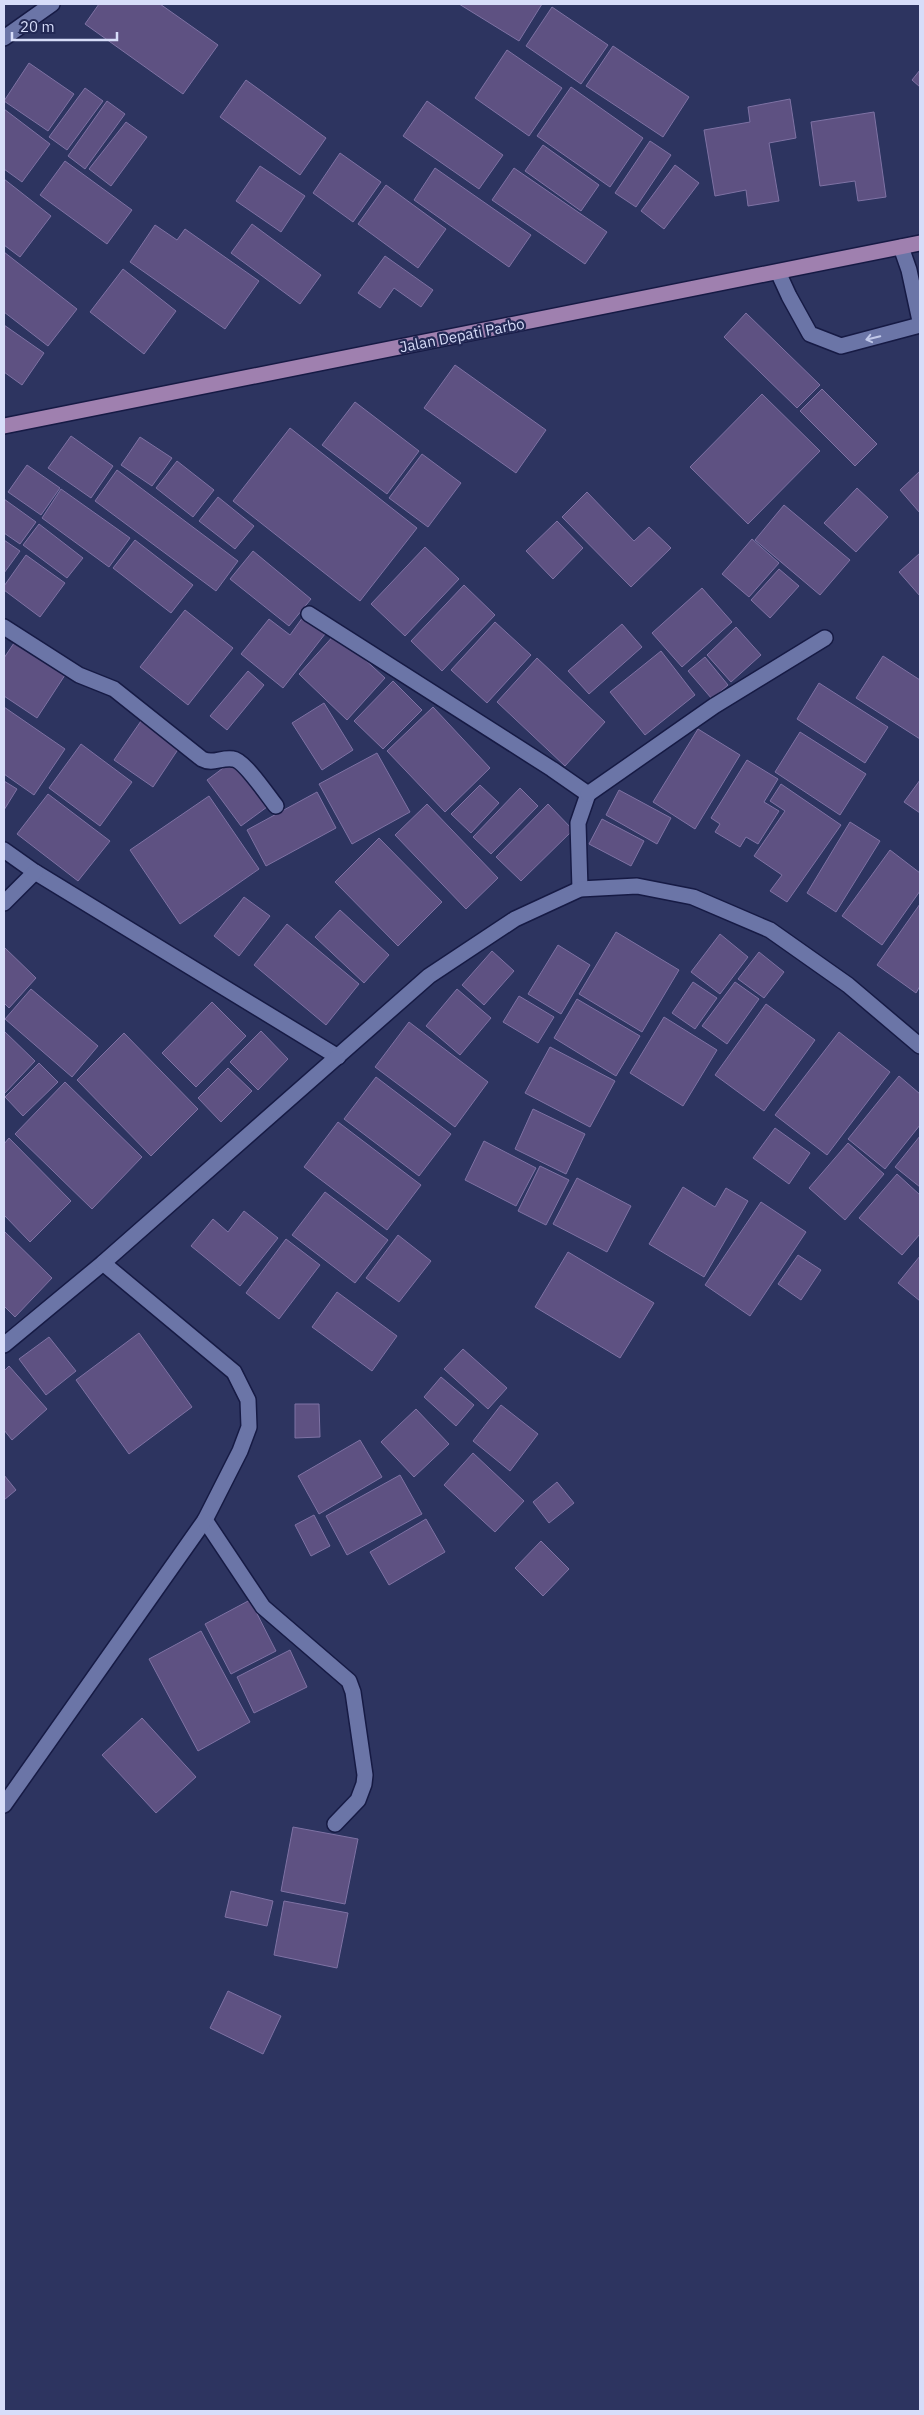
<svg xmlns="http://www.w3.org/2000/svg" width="924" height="2415" font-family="'IBM Plex Sans',sans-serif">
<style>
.building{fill:#5e5182;stroke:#7e72a4}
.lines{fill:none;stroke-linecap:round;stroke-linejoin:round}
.minor-casing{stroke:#161a44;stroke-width:18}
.major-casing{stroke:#161a44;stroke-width:18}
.minor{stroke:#6b75a7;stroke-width:15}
.major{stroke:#9f80af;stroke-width:15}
.oneway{stroke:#c1c8e9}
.labels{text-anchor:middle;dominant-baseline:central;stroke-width:4.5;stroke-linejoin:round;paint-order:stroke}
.street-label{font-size:15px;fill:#d7ddf9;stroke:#232955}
</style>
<rect width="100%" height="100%" fill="#2d3460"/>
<g class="building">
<polygon points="99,4 160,4 218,45 183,94 85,24"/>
<polygon points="459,4 542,4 519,41"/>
<polygon points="552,7 608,45 581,84 526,46"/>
<polygon points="613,46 689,97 663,137 586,86"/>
<polygon points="507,50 562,88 529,136 475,98"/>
<polygon points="29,63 74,94 48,131 4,101"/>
<polygon points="920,70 920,87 912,80"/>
<polygon points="246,80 326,138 300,175 220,117"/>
<polygon points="571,87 643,138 610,187 537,136"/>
<polygon points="85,88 103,101 67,150 49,137"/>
<polygon points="790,99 796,138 769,143 779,201 748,206 746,190 715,196 704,130 750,122 748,107"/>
<polygon points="107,101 125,114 85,169 68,156"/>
<polygon points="427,101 503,155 479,189 403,136"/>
<polygon points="4,109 50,144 22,182 4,169"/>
<polygon points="874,112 886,197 858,201 855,181 820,186 811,122"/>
<polygon points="126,122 147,137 111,186 89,169"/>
<polygon points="650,141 671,155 636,207 615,193"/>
<polygon points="543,145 599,185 581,211 525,171"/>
<polygon points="340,153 381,182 353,222 313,193"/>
<polygon points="65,161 132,210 107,244 40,195"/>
<polygon points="675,165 699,183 664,229 641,211"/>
<polygon points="260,166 305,196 281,232 236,201"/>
<polygon points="435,168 531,235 509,267 414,200"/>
<polygon points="514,168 607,232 585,264 492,200"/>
<polygon points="4,179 51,216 20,257 4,245"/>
<polygon points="386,185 446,229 418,268 358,224"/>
<polygon points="252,224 321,275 300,304 231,253"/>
<polygon points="155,225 177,240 185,229 259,281 225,329 130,262"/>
<polygon points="4,252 77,309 48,346 4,312"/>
<polygon points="385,256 433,290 421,307 394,288 380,308 358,293"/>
<polygon points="123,269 176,311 144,354 90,312"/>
<polygon points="746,313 820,385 797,408 724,337"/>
<polygon points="4,325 44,353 22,385 4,372"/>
<polygon points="455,365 546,430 516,473 424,408"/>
<polygon points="822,389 877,444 855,466 800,411"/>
<polygon points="762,394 820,451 748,524 690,467"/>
<polygon points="355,402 419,451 387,494 322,445"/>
<polygon points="290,428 417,528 360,601 233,501"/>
<polygon points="71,436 113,466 91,498 48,468"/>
<polygon points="140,437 172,458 152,486 121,465"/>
<polygon points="422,454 461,483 428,527 389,498"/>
<polygon points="177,461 214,490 193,517 156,488"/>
<polygon points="27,465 60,488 41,515 8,492"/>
<polygon points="117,470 238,561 216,591 95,501"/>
<polygon points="920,471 920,513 900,490"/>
<polygon points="857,488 888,517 856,552 824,523"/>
<polygon points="61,489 130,538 109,567 42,518"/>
<polygon points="587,492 634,541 649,527 671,548 631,587 562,517"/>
<polygon points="218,497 254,526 235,549 199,521"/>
<polygon points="4,499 36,522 20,544 4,533"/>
<polygon points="784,505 850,560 820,595 755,540"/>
<polygon points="557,521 583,548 553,579 526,551"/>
<polygon points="39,524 83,558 67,578 23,545"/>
<polygon points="752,539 779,563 749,597 722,574"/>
<polygon points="4,540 20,551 4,573"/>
<polygon points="135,540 193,585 171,613 113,568"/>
<polygon points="425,547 459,579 405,636 371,604"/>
<polygon points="253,551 311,599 289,626 230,579"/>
<polygon points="920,553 920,596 899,572"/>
<polygon points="26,555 65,583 40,617 4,590 4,586"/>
<polygon points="779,569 799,586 770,618 751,600"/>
<polygon points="464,585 495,615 442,671 411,641"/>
<polygon points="702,588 732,622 682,667 652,633"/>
<polygon points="185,610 233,648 188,705 140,667"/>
<polygon points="303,617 325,634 283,688 241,654 269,619 290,635"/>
<polygon points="495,622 531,655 487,703 451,670"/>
<polygon points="622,624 642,647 589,694 568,671"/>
<polygon points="736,627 761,655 731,682 707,655"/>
<polygon points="336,633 385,678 347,720 299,674"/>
<polygon points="16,640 67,672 37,718 4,696 4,658"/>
<polygon points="661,651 695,695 645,735 610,692"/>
<polygon points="883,656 920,680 920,739 856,698"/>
<polygon points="705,657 728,685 712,699 688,671"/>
<polygon points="537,658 605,722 565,766 497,702"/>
<polygon points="248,671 264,685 227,730 210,716"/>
<polygon points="393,681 422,710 383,749 354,721"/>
<polygon points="819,683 888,727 865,763 797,719"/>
<polygon points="324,703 353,750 322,770 292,723"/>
<polygon points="4,707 65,749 34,795 4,774"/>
<polygon points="433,707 490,768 445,812 387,751"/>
<polygon points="141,721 179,748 153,787 114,760"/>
<polygon points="698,729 740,755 695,829 653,802"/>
<polygon points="800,732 866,774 840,815 775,772"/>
<polygon points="81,744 132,782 100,826 49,788"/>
<polygon points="377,753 410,812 352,844 319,784"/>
<polygon points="234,760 267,807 241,826 207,780"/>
<polygon points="747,760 778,779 764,802 779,811 758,844 746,837 740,847 715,832 720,824 711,818"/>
<polygon points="920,780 920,813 904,802"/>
<polygon points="4,781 17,789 4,810"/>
<polygon points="781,784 841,825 787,902 770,891 782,875 754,856 785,811 770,801"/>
<polygon points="480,785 499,803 471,833 451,814"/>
<polygon points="520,788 538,806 491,854 473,837"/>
<polygon points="619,790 671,818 657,844 606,815"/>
<polygon points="317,792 336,828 266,866 247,830"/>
<polygon points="48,794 110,841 78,881 17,834"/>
<polygon points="209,796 259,869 180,924 130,850"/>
<polygon points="427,804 498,878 466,909 395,835"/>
<polygon points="548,804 573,830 521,881 496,857"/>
<polygon points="602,819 644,841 631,866 589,844"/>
<polygon points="850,822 880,841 836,912 807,893"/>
<polygon points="379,838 442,902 398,946 335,882"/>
<polygon points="890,850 920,873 920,891 882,945 842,916"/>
<polygon points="244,897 270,916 239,956 214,936"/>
<polygon points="920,904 920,986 916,993 877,965"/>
<polygon points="340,910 389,955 364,983 315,937"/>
<polygon points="287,924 359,984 326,1025 254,965"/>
<polygon points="616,932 679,970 642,1032 579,994"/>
<polygon points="720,934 748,957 720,994 691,972"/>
<polygon points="558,945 590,965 561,1014 528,994"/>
<polygon points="4,947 36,978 9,1008 4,1003"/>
<polygon points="492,951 514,971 484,1005 462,985"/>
<polygon points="759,952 784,972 764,998 738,979"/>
<polygon points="693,982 717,998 695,1029 672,1013"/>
<polygon points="735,982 759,999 727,1044 702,1026"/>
<polygon points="31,989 98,1046 72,1077 5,1019"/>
<polygon points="457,989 491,1018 460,1055 426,1026"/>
<polygon points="519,996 554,1017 538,1043 503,1022"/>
<polygon points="577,999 640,1036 616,1076 554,1038"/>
<polygon points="212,1002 246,1036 196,1087 162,1053"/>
<polygon points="766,1004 815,1040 764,1111 715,1075"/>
<polygon points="664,1017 717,1050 683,1106 630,1073"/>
<polygon points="409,1022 488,1082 455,1127 375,1067"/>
<polygon points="4,1031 35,1061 4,1094"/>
<polygon points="261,1031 288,1059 258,1090 230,1062"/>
<polygon points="839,1032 890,1072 827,1155 775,1115"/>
<polygon points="124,1033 198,1109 151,1156 77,1080"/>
<polygon points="550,1047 615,1081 590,1127 525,1093"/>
<polygon points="39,1063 58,1082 23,1116 5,1097"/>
<polygon points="228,1068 252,1091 221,1122 198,1098"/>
<polygon points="899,1076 920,1094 920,1125 885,1169 848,1139"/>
<polygon points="376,1077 451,1134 419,1176 344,1119"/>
<polygon points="65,1082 142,1157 92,1209 15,1134"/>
<polygon points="533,1109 585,1134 566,1174 515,1149"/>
<polygon points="338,1122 421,1185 387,1230 304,1167"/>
<polygon points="775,1128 810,1153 789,1184 753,1158"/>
<polygon points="920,1136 920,1187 895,1167"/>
<polygon points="9,1138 71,1201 30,1242 4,1215 4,1144"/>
<polygon points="484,1141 536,1168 516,1206 465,1180"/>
<polygon points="848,1143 884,1174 845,1220 809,1188"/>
<polygon points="540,1166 569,1180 546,1225 518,1211"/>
<polygon points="897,1174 920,1195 920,1234 902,1255 859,1218"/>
<polygon points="577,1178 631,1206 607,1252 553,1224"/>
<polygon points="683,1187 715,1207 726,1188 748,1201 704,1277 649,1244"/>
<polygon points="325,1192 388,1240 355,1283 292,1235"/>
<polygon points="761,1202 806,1232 750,1316 705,1285"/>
<polygon points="244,1211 278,1238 240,1286 191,1246 213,1219 228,1232"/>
<polygon points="4,1231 52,1278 15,1317 4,1306"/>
<polygon points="398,1235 431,1261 399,1302 366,1278"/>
<polygon points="286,1239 320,1265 279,1319 246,1293"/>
<polygon points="568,1252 654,1303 620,1358 535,1307"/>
<polygon points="798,1255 821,1270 801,1300 778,1284"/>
<polygon points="920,1256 920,1301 898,1283"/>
<polygon points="337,1292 397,1336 372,1371 312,1327"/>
<polygon points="139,1333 192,1407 129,1454 76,1380"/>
<polygon points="49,1337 76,1371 46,1395 19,1359"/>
<polygon points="463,1349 507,1388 488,1409 444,1369"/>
<polygon points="9,1366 47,1409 12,1440 4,1430 4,1371"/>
<polygon points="441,1377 474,1405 456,1426 424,1397"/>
<polygon points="295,1404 319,1404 320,1437 295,1438"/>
<polygon points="501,1405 538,1434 510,1471 473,1441"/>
<polygon points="416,1409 449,1444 414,1477 381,1442"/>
<polygon points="360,1440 382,1477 319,1514 298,1476"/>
<polygon points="473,1453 524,1501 495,1532 444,1485"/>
<polygon points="4,1475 16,1490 4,1500"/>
<polygon points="400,1475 422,1514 347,1555 326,1516"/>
<polygon points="557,1482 574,1503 549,1523 533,1502"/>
<polygon points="314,1515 330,1546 311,1556 295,1525"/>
<polygon points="426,1519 445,1552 389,1585 370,1552"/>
<polygon points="541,1541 569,1569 543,1596 515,1568"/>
<polygon points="250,1600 276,1651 231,1674 205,1624"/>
<polygon points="201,1631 250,1722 198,1751 149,1659"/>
<polygon points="290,1650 307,1687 254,1713 237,1677"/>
<polygon points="142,1718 196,1777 156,1813 102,1755"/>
<polygon points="293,1827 358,1839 345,1904 281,1891"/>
<polygon points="231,1891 273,1901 267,1926 225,1917"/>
<polygon points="284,1901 348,1913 337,1968 274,1955"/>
<polygon points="228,1991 281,2016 263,2054 210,2028"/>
</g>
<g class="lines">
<g class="minor-casing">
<g id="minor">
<polyline points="4,38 52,4"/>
<polyline points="901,247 909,270 920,321"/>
<polyline points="778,272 789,296 810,334 841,346 920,325"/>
<polyline points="309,614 552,769 588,794 578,823 580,889"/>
<path d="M4,627l75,48 35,14 88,70c11,6 19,-2 31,0 11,1 35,37 43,47"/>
<polyline points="588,794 714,706 825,638"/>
<polyline points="4,850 35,872 338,1057"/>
<polyline points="4,903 35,872"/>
<polyline points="4,1345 103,1263 429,976 515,919 580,889 637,886 693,897 770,930 848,985 920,1046"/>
<polyline points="205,1520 263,1607 349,1681 353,1692 365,1775 364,1784 358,1800 335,1824"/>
<polyline points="4,1805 205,1520 240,1451 249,1427 248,1400 234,1372 103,1263"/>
</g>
</g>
<g class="major-casing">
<polyline id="major" points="4,426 920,243"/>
</g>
<use href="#minor" class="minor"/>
<use href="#major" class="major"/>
</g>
<defs><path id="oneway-shaft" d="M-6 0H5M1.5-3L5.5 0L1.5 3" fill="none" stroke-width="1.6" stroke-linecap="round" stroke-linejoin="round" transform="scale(1.25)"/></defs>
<use class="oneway" href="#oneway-shaft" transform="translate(873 338) rotate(166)"/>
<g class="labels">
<g class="street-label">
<text transform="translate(462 335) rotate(-11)">Jalan Depati Parbo</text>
</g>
</g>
<rect width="924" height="2415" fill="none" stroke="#d7ddf9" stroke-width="10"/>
<path d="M12 32v8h105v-8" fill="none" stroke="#d7ddf9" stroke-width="2.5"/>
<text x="20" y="32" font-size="15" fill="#d7ddf9" stroke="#232955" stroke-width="4" paint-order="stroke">20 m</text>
</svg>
